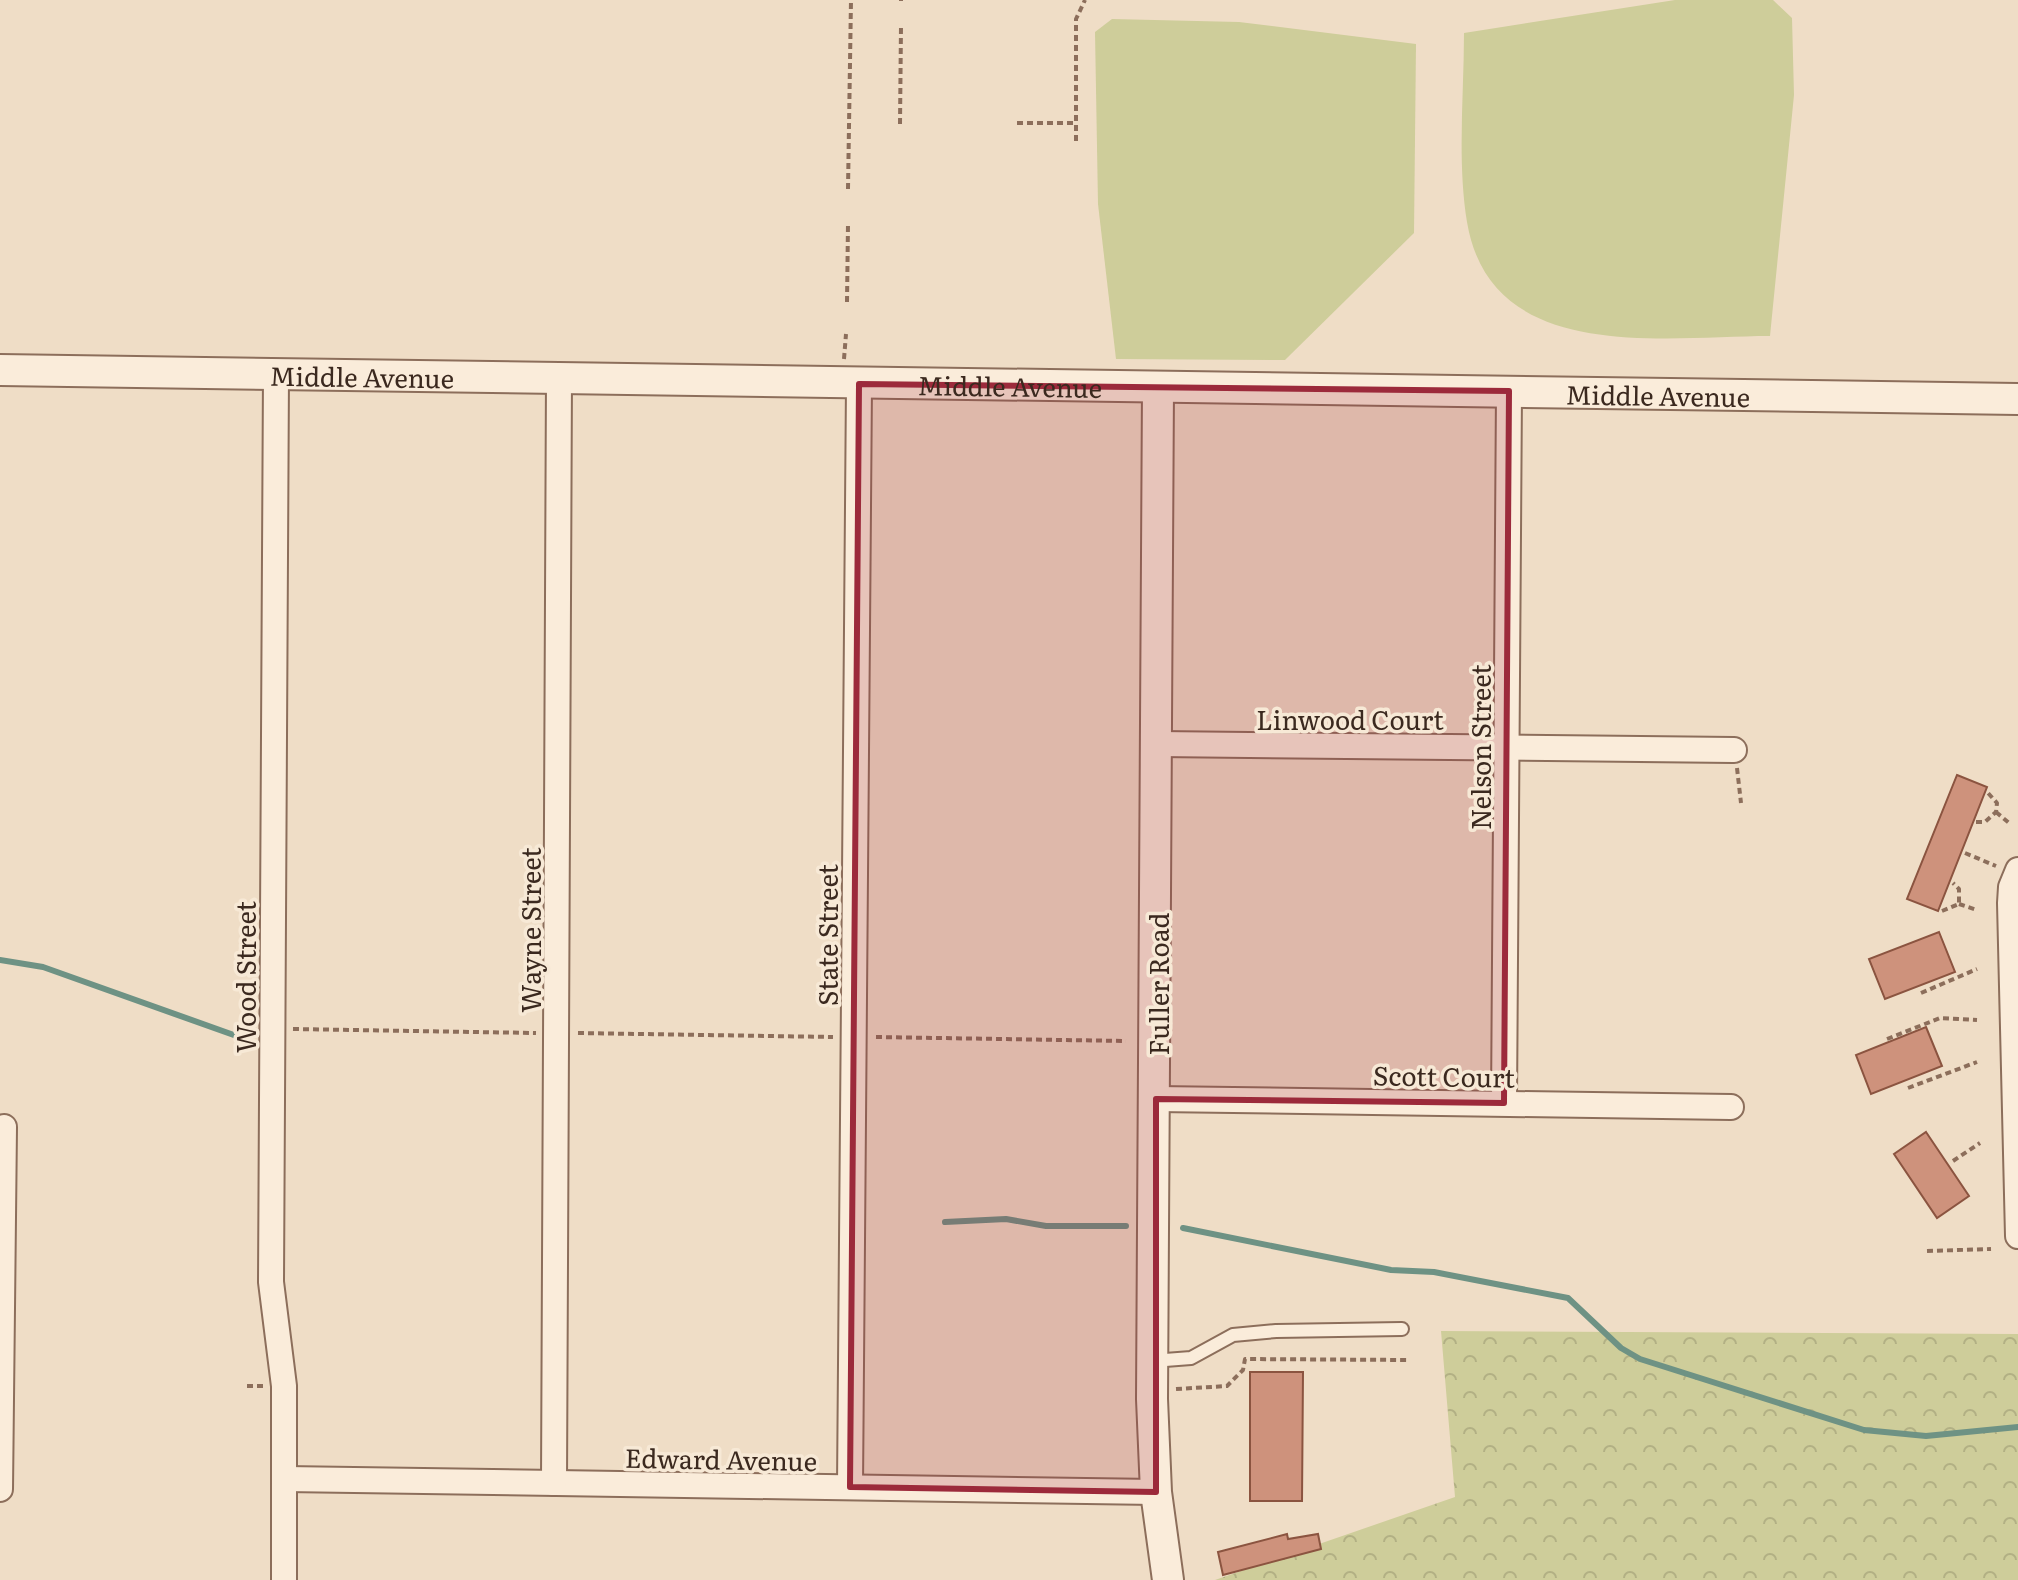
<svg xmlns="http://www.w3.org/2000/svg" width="2018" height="1580" font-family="Literata,serif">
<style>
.forest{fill:url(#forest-crowns)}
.park{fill:#cecd9a}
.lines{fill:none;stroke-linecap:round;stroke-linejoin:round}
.stream{stroke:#6e9284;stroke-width:6}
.building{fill:#ce927c;stroke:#8b5440;stroke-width:2}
.service-casing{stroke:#8c6e5b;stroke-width:16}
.minor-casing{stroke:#8c6e5b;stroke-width:28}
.tertiary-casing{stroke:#8c6e5b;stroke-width:34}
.path{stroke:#8c6e5b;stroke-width:4;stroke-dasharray:6 4;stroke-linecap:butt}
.service{stroke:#faecda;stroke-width:12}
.minor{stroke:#faecda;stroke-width:24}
.tertiary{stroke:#faecda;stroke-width:30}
.marked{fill:#9c2a3b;fill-opacity:0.2;stroke:#9c2a3b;stroke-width:6;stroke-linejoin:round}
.labels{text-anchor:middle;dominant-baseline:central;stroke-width:7;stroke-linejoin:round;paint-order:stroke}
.street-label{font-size:26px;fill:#3b291f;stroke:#f7e9d6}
</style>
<defs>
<pattern id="forest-crowns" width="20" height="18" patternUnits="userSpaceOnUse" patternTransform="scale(2)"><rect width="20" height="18" fill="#cecd9a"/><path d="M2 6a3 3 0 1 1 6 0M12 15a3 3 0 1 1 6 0" fill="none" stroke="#b2b084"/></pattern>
</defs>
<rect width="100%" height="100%" fill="#efddc6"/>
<polygon class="forest" points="1441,1331 2018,1334 2018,1580 1215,1580 1455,1497"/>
<g class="park">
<path d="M1675,0h98l19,18 2,77 -24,241c-107,0 -279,29 -303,-114 -10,-61 -3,-128 -3,-189z"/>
<polygon points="1112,19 1239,22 1416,44 1414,233 1285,360 1116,359 1098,204 1095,32"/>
</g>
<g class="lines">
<g class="stream">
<polyline points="0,960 43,967 245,1039"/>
<polyline points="945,1222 1006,1219 1046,1226 1126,1226"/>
<polyline points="1183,1228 1391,1270 1434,1272 1568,1298 1621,1348 1640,1359 1864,1430 1926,1436 2018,1427"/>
</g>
</g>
<g class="building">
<polygon points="1957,775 1987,787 1938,911 1907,899"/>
<polygon points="1939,932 1955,972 1885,999 1869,959"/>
<polygon points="1926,1027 1942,1066 1871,1094 1856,1055"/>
<polygon points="1926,1132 1969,1196 1937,1218 1894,1154"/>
<polygon points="1250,1372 1303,1372 1302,1501 1250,1501"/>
<polygon points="1287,1534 1288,1539 1318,1534 1321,1549 1223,1575 1218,1552"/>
</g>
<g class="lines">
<g class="service-casing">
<polyline id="service" points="1152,1361 1191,1358 1233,1335 1276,1331 1402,1329"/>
</g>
<g class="minor-casing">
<g id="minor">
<polyline points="276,374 271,1282 284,1386 284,1580"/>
<polyline points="1158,744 1734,750"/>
<polyline points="2018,870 2011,887 2010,903 2018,1236"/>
<polyline points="1156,1099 1731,1107"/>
<polyline points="1504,1103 1509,391"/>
<polyline points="285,1479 1156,1492"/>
<polyline points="554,1483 559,377"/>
<polyline points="850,1487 859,384"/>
<polyline points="0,1489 4,1127"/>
</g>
</g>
<g class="tertiary-casing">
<g id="tertiary">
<path id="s1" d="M0,370l2018,29"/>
<polyline points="1158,387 1152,1399 1156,1492 1168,1580"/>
</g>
</g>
<g class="path">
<polyline points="901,0 901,1"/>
<polyline points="1017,123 1076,123"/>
<polyline points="900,124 901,26"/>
<polyline points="1076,141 1076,19 1085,0"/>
<polyline points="848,189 851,0"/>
<polyline points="847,302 848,224"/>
<polyline points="844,359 846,334"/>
<polyline points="1737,768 1741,803"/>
<polyline points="1996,812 2009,823"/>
<polyline points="1976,822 1985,822 1996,812 1997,803 1988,793"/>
<polyline points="1965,853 1996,866"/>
<polyline points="1959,904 1977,910"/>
<polyline points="1942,911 1959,904 1959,889 1953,883"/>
<polyline points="1921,993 1977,969"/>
<polyline points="293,1029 536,1033"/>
<polyline points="578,1033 833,1037"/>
<polyline points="876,1037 1126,1041"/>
<polyline points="1887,1039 1940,1018 1977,1020"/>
<polyline points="1908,1088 1977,1062"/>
<polyline points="1953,1161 1980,1143"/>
<polyline points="1927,1251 1991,1249"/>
<polyline points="247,1386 264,1386"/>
<polyline points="1176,1389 1227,1386 1243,1370 1245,1359 1410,1360"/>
</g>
<use href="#service" class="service"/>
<use href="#minor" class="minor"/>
<use href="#tertiary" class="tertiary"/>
</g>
<path class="marked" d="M859,384l650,7 -5,712 -348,-4v393l-306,-5z"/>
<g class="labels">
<g class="street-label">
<text stroke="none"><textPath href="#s1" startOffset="362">Middle Avenue</textPath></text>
<text stroke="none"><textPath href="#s1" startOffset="1010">Middle Avenue</textPath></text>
<text stroke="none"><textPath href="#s1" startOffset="1658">Middle Avenue</textPath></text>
<text x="1350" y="718">Linwood Court</text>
<text transform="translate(1479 747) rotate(-90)">Nelson Street</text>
<text transform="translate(529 930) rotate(-90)">Wayne Street</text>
<text transform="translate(826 935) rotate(-90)">State Street</text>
<text transform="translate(244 977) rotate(-90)">Wood Street</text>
<text transform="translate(1157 984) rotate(-90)">Fuller Road</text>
<text transform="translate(1444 1075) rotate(1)">Scott Court</text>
<text transform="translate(721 1458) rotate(1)">Edward Avenue</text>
</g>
</g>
</svg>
